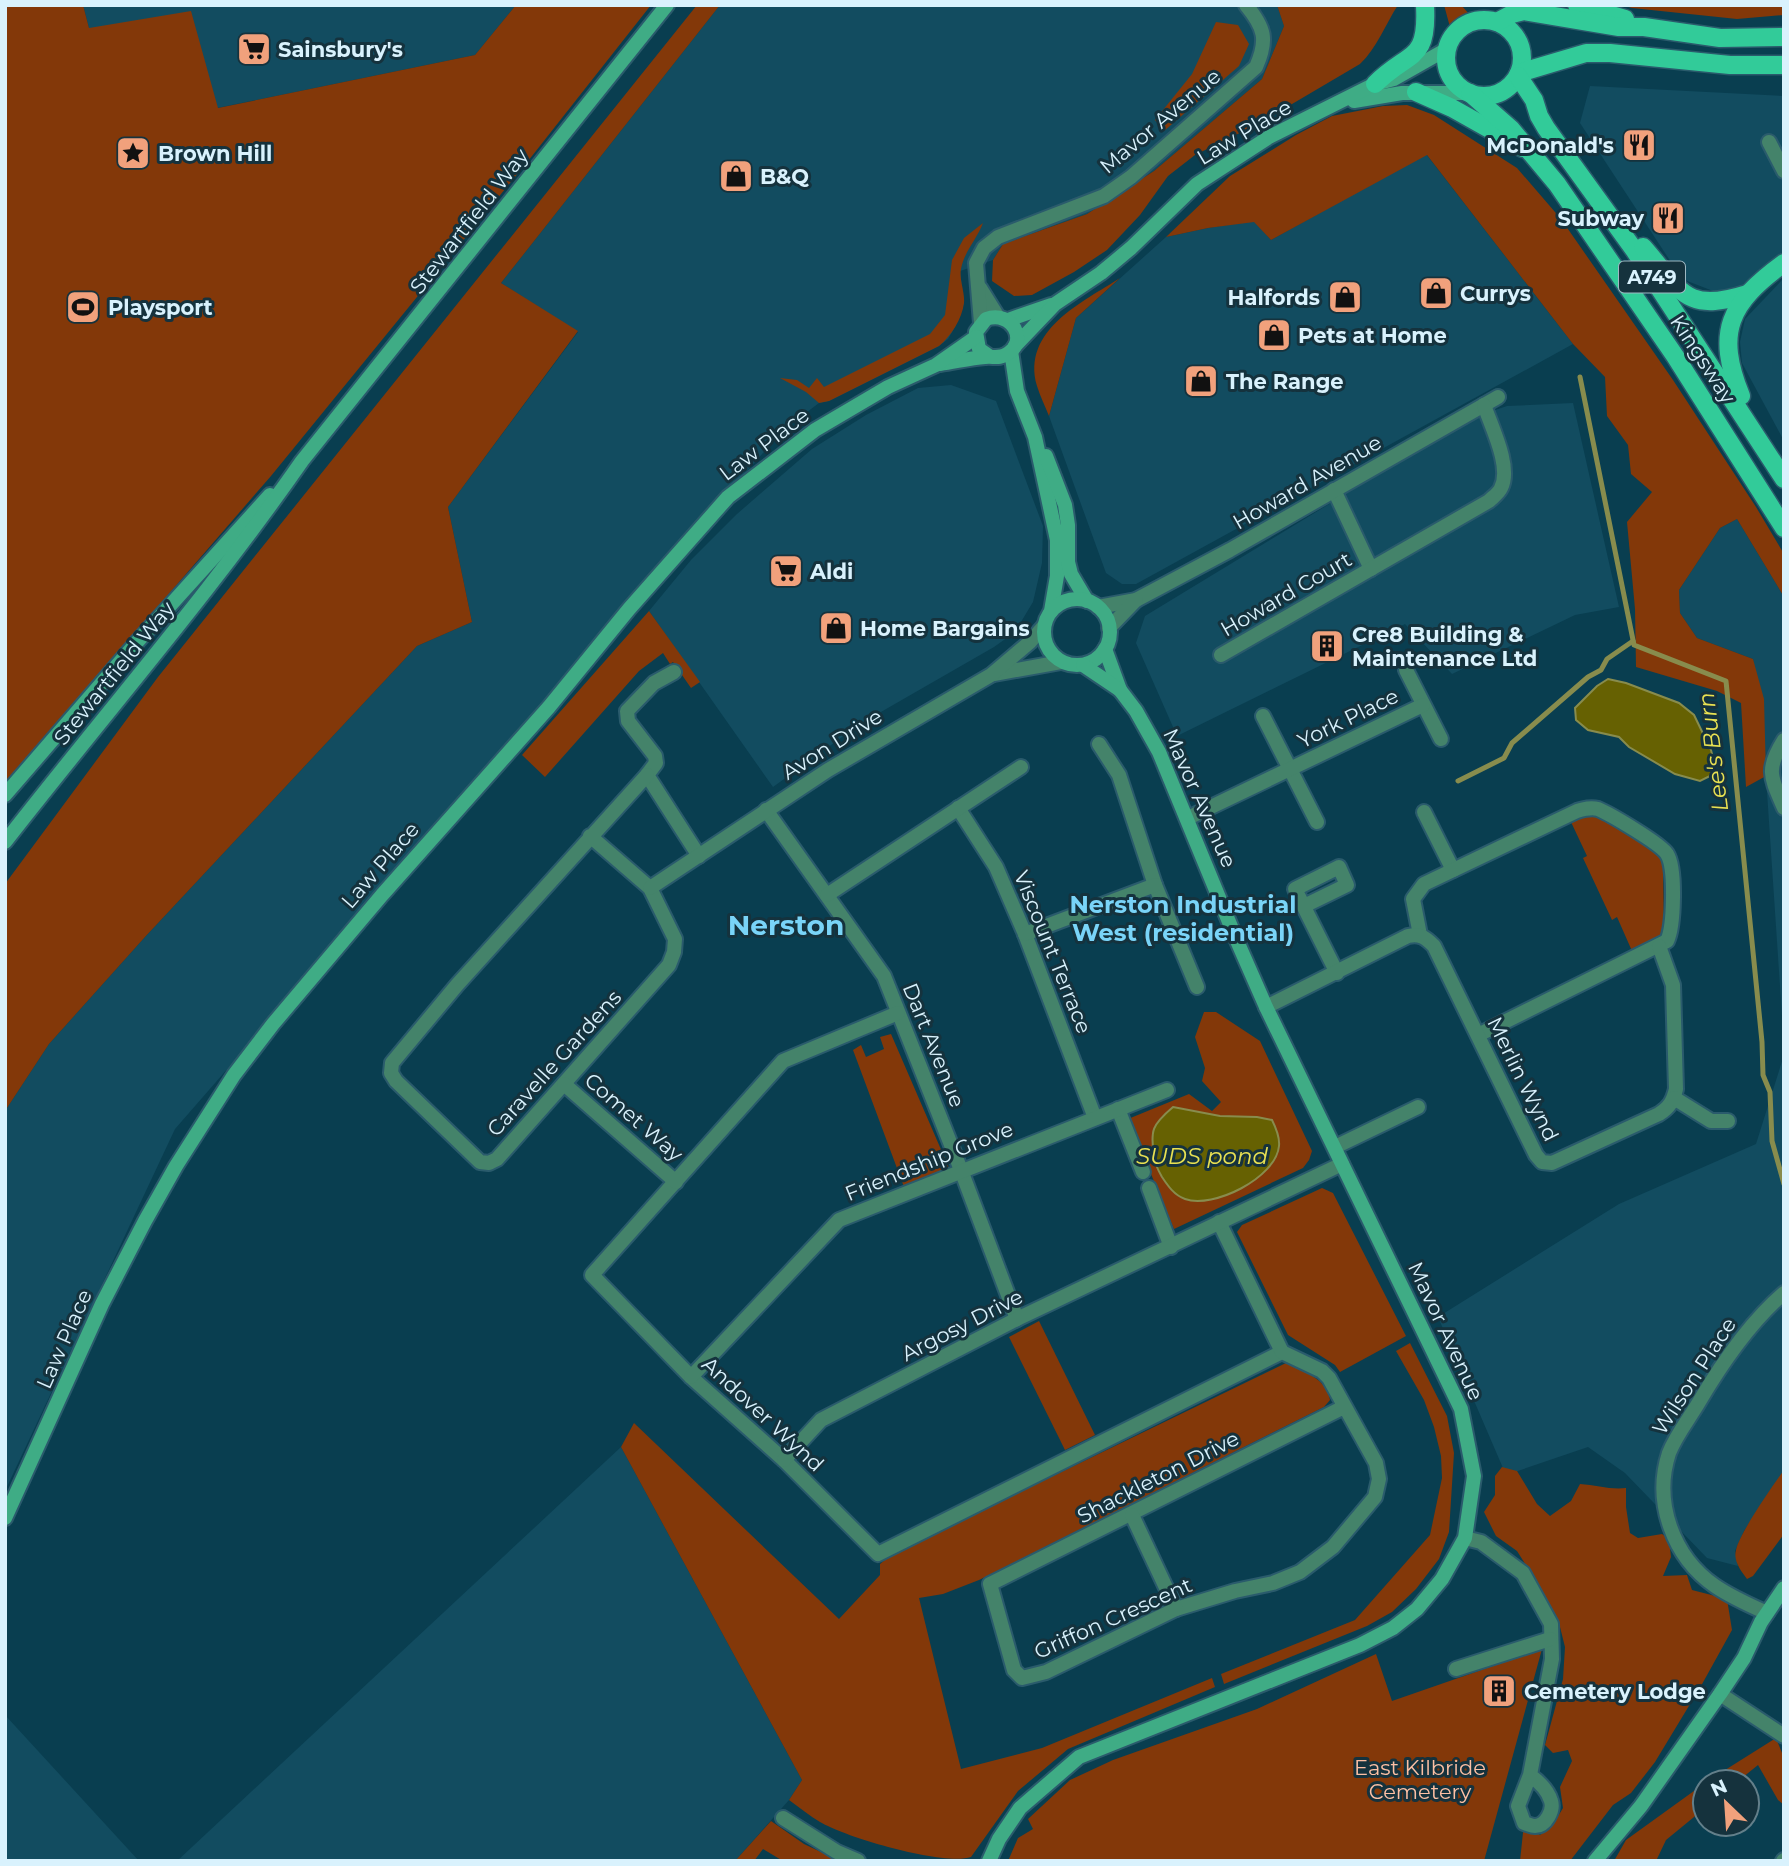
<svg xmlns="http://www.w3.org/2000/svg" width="1789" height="1866" font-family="Montserrat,sans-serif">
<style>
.built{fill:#124c60}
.green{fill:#833809}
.water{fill:#666102;stroke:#888c4d;stroke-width:2}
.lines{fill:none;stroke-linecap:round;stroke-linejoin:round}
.stream{stroke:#888c4d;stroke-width:5}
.street-casing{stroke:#2a5b6c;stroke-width:18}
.secondary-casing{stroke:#2a5b6c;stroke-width:18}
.primary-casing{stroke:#2a5b6c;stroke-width:21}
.street{stroke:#44836a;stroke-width:14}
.secondary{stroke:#3fac85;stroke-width:14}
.primary{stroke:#32cb99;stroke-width:18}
.labels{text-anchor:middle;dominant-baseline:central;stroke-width:6;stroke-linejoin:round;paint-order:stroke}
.shield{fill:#15323d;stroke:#9eb8c3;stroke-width:2}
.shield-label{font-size:19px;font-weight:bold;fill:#d9f2fd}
.poi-label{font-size:21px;font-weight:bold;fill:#d9f2fd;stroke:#15323d;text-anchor:start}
.street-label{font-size:21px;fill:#d9f2fd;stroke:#15323d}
.park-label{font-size:21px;fill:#fdc0a4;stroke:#15323d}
.water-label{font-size:23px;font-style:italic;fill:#e9e152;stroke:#15323d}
.quarter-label{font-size:24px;font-weight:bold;fill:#79d4f8;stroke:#15323d}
.district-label{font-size:28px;font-weight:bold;fill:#79d4f8;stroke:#15323d}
</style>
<rect width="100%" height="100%" fill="#093e50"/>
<g class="built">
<polygon points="83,5 516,5 475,55 217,108 212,92 89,28"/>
<polygon points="720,5 1277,5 1284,26 1262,79 1154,171 1087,214 1003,244 993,260 960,271 964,303 955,327 948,339 939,346 829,401 819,403 783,430 175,1129 5,1491 5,1111 49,1044 145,937 417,646 472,622 448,507 578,332 501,283"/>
<polygon points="1590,86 1784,96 1784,255 1726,296 1682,279 1580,123"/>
<polygon points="1426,154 1573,344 1136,584 1122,584 1106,573 1049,416 1076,318 1166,237 1208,228 1254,221 1271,240"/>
<polygon points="1784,278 1784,441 1742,363 1740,342 1745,319"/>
<polygon points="951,385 996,401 1043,526 1042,563 1033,602 1015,632 994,647 860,724 773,787 649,611 691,560 737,514 812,449 866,415 918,388"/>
<polygon points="1573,403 1619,607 1575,615 1452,674 1405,624 1177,736 1136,643 1145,616 1469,419 1507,406"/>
<polygon points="1737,519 1784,597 1784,1046 1766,777 1753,659 1697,638 1680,613 1679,590 1720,528"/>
<polygon points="1784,1055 1784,1471 1744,1531 1735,1551 1738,1566 1707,1558 1625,1473 1588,1447 1506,1475 1438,1317 1619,1204 1756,1144"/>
<polygon points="621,1447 802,1780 789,1800 735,1861 177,1861"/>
<polygon points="5,1715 139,1861 5,1861"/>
</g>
<g class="green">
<polygon points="5,5 83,5 89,28 191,11 218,108 475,55 516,5 651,5 532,156 271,476 5,783"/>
<polygon points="697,5 720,5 501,283 578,331 448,507 472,622 417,646 145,937 49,1044 5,1111 5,884 158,677"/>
<path d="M1277,5h121c-13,20 -21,43 -38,59l-100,59 -65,32 -27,21 -28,39 -33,35 -33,22 -42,23 -18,1 -22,-15 1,-21 10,-16 84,-30 67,-43 108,-92 22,-53z"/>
<polygon points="1444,5 1461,5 1471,16 1458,19 1450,27"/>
<polygon points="1622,5 1784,5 1784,15 1737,19 1632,8"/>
<polygon points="1216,22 1238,25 1249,44 1239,66 1164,131 1155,120 1192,74"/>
<polygon points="1407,105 1434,115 1517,168 1561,219 1673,380 1756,507 1784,554 1784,597 1737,519 1720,528 1679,590 1680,613 1697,638 1753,659 1764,699 1766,776 1746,787 1741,703 1717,691 1636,667 1635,609 1627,522 1652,492 1631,474 1628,445 1607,416 1605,377 1573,344 1427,155 1271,240 1254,222 1208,228 1166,237 1230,176 1296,135 1332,116 1383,106"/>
<path d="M983,223c-6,16 -19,29 -22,46 -2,11 4,23 3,34 -2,16 -13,33 -25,43l-110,55 -10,2 -13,-11 -26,-14 17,2 12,8 8,-10 7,9 106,-53 15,-19 7,-55 12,-22z"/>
<path d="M1120,278l-44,40 -27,98c-4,-10 -9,-20 -12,-30 -16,-56 46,-84 83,-108z"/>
<polygon points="649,611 700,682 691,688 673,662 670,664 663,653 639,671 545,777 522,755"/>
<polygon points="1587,815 1602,817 1658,853 1663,866 1664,930 1661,936 1632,951 1617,917 1612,920 1583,858 1587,856 1571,822"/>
<polygon points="1204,1012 1216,1012 1260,1041 1312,1151 1309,1160 1303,1168 1174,1229 1128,1119 1189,1094 1212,1111 1221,1102 1202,1081 1205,1068 1195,1037"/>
<polygon points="891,1034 949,1168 904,1187 853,1050 861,1045 866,1057 884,1049 880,1037"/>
<polygon points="1322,1188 1333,1193 1406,1336 1340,1372 1335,1365 1288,1335 1237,1232 1242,1225"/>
<polygon points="1039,1321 1095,1435 1065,1450 1009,1337"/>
<polygon points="1410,1343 1447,1416 1454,1453 1449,1532 1439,1559 1416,1589 1392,1612 1367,1626 1224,1684 1221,1674 1355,1620 1430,1535 1442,1478 1441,1456 1434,1427 1424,1400 1396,1351"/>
<path d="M1286,1363c17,7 42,17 44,37l-6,7 -345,173 -36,14 -24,4 42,171 81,-21 170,-70 3,9 -147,62 -50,42 -47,66c-27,9 -124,-19 -151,-35 -10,-6 -20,-14 -31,-22l13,-20 -181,-333 13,-24 205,196 41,-44v-11l12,-10z"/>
<path d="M1502,1467l15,4 20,33 13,12 21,-15 9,-17c16,1 31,6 46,4v19l4,26 8,5 24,-4 7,5 2,18 -8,19 24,-1 5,15 35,9 5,31 -31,56 -46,76 -24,31 -18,12 -43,56h-50l4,-38 16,12 14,-12 9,-15 -3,-21 12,-26 -4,-11 -15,3 -8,-8 18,-66 2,-32 -6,-24 -21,-39 -21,-33 -21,-15 -12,-24 11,-17v-19z"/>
<path d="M1784,1470v64l-31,42 -6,3c-6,-8 -14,-18 -11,-29 3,-16 37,-65 48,-80z"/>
<polygon points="1542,1649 1484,1861 1008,1861 1018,1838 1033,1829 1028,1819 1070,1780 1113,1760 1257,1709 1376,1654 1392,1701"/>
<polygon points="1776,1738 1784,1758 1784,1805 1778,1800 1758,1765 1737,1782 1706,1782"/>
<polygon points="1705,1783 1705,1808 1666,1840 1656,1861 1614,1861 1626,1840"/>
<polygon points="771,1821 804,1844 840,1861 783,1861 763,1849 754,1861 735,1861"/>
</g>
<g class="water">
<polygon points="1608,679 1626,683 1679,703 1694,715 1711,750 1715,766 1710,776 1700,781 1675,774 1629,747 1619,737 1588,730 1576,720 1575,708 1597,686"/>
<path d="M1173,1107l47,9 37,1 15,3c4,8 8,17 7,26 -3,32 -66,63 -94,53 -11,-4 -17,-13 -23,-22 -4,-7 -7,-12 -8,-20 -4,-27 -2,-32 19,-50z"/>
</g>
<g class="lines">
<g class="stream">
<polyline points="1580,377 1634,645 1726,681 1762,1042 1763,1075 1770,1092 1772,1141 1784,1184"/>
<polyline points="1458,781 1504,758 1512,743 1588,677 1601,670 1607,659 1633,641"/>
</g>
<g class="street-casing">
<g id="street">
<polyline points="1769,142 1784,171"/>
<polyline points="980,288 998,317"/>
<path d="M981,323l-5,-60 8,-15 14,-11 106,-41 27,-19 125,-110c12,-27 9,-39 -10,-62"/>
<polyline points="1334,490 1371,569"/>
<polyline points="1098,607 1136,600 1230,550 1498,397"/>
<polyline points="1109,628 1136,600"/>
<path d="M1221,655l268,-154c4,-4 10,-8 12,-13 11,-21 -10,-62 -17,-83"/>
<polyline points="1406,670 1441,739"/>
<polyline points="674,672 654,683 627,711 628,721 655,756 656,763 647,775 699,856"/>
<polyline points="994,674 1061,662"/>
<polyline points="1263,716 1317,822"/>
<path d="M1784,740c-19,30 -13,38 0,68"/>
<polyline points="1099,744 1119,775 1155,885 1197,987"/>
<polyline points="958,808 996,867 1025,934 1095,1118"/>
<polyline points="766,810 884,976 961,1170 1017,1319"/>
<polyline points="1424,812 1453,870"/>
<polyline points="1188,818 1423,705"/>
<polyline points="590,836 650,888 675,939 674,952 669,965 497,1159 489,1163 480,1162 396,1081 391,1073 392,1063 457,985 647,775"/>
<polyline points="650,888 828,770 991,675 1030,642 1044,626"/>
<polyline points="827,895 1021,767"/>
<polyline points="1304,906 1347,885 1339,867 1295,889 1337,973"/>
<polyline points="1025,934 1155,885"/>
<path d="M1420,935l-7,-36 11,-15 153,-73c7,-2 14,-4 21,-2 12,5 63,35 69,45 9,14 7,73 0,87l-189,94"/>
<path d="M1266,1007l142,-71c12,-3 18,2 26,10l102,209 6,7 10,1 107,-49c11,-7 14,-13 17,-25l-3,-104 -14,-39"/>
<polyline points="898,1013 783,1061 592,1275 691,1377 784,1460 878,1554 1282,1352"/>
<polyline points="564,1084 676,1182"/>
<polyline points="1674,1098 1711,1121 1728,1121"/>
<polyline points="1118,1109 1143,1172"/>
<polyline points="1335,1147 1418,1107"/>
<polyline points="1149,1188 1171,1247"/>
<polyline points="1219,1222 1282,1352 1322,1371 1329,1378 1376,1463 1379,1479 1375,1497 1333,1547 1300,1572 1273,1583 1235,1591 1176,1609 1046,1672 1022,1678 1014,1670 990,1584 1344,1407"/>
<polyline points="691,1377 839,1220 1167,1090"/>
<polyline points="784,1460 821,1420 1017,1319 1342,1164"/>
<polyline points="1132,1515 1176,1609"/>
<path d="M1465,1538l16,4 42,31 28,51 1,35 -22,116 -12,31 6,17c4,1 7,3 11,3 11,0 19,-16 16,-25 -3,-11 -13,-20 -21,-26"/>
<path d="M1767,1613c-18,-8 -36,-16 -52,-27 -42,-29 -62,-84 -46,-133 7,-18 20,-34 30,-51 23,-39 50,-79 85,-109"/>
<polyline points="1456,1669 1550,1639"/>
<polyline points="1720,1694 1784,1736"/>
<polyline points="783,1818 837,1852 858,1861"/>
<polyline points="1783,1861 1784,1860"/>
</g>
</g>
<g class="secondary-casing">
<g id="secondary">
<polyline points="1354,101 1402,93 1470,93"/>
<polyline points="1008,320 1051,305"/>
<polyline points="1015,346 1055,304 1101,273 1131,248 1197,184 1269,137 1375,84 1394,79 1447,49"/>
<polyline points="1011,351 1017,391 1035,437 1057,540 1057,576 1051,611"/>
<path d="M940,364c15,-2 30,-6 45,-7 8,-1 15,2 22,-3 22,-13 5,-44 -21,-35l-10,13 3,17 10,7"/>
<polyline points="1046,456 1065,505 1068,525 1068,562 1071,574 1087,601"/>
<circle cx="1077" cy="632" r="33"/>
<polyline points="1105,649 1120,690"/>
<polyline points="5,795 138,641 270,495"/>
<path d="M5,842c99,-127 205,-249 297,-381l365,-456"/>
<polyline points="5,1518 102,1304 145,1221 176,1166 234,1075 273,1024 382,895 549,707 629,609 728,497 815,430 888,387 936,365 976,337"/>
<polyline points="989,1861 999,1839 1020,1808 1079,1757 1360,1645 1393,1628 1417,1609 1442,1579 1465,1538 1474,1476 1461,1409 1266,1007 1234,934 1159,752 1136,711 1120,690 1083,665"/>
<polyline points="1595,1861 1641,1806 1720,1694 1744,1658 1761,1622 1784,1588"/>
</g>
</g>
<g class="primary-casing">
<g id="primary">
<polyline points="1577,5 1625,19"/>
<circle cx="1484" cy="58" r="38"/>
<polyline points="1497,22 1512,14 1524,11 1619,27 1644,27 1720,38 1784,37"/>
<polyline points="1519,73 1586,53 1610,53 1730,65 1784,65"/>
<polyline points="1518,76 1534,100 1539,116 1546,128 1635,251 1784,479"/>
<path d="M1375,84c34,-34 53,-21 50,-78"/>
<polyline points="1416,92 1452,108 1523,148"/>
<polyline points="1470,93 1511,129 1557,184 1675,356 1784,528"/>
<path d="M1643,247c38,43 41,67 104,47"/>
<path d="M1741,396c-26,-64 -12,-93 43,-133"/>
</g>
</g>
<use href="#street" class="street"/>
<use href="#secondary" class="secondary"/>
<use href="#primary" class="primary"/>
</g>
<defs>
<g id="supermarket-square" transform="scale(1.75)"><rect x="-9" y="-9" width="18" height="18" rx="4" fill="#f1a17c" stroke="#15323d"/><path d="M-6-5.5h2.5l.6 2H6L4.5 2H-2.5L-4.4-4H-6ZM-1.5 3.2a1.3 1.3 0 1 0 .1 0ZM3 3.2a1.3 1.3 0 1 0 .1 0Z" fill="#111"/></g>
<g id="restaurant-square" transform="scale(1.75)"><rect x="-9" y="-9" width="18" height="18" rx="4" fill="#f1a17c" stroke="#15323d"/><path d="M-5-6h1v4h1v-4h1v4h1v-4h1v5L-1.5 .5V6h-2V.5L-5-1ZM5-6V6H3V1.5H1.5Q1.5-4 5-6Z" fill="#111"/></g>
<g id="sight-square" transform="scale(1.75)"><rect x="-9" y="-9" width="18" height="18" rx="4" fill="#f1a17c" stroke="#15323d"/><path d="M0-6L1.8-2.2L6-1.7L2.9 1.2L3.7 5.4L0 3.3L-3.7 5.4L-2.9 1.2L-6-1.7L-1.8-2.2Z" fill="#111"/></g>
<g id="shop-square" transform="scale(1.75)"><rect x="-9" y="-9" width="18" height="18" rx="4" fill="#f1a17c" stroke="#15323d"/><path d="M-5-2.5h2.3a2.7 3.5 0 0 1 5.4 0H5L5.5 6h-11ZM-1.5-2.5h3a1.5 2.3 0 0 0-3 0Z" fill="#111"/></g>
<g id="stadium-square" transform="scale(1.75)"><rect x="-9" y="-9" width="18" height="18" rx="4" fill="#f1a17c" stroke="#15323d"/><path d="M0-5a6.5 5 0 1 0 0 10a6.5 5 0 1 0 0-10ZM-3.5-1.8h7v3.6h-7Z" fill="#111"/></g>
<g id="building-square" transform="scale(1.75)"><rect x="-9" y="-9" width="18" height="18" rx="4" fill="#f1a17c" stroke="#15323d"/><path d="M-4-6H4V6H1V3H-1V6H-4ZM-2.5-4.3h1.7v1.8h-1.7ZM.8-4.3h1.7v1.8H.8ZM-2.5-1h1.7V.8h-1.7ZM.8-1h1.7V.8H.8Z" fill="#111"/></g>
</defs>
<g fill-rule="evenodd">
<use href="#supermarket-square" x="254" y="49"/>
<use href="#restaurant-square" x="1639" y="145"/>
<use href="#sight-square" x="133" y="153"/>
<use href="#shop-square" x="736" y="176"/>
<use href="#restaurant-square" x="1668" y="218"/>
<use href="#shop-square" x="1436" y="293"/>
<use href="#shop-square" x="1345" y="297"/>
<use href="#stadium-square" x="83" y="307"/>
<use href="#shop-square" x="1274" y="335"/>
<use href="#shop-square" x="1201" y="381"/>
<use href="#supermarket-square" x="786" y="571"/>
<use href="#shop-square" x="836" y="628"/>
<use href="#building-square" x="1327" y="646"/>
<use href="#building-square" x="1499" y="1691"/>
</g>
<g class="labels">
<rect class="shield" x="1619" y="261.5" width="66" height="31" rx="5"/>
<g class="shield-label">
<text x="1652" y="277">A749</text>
</g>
<g class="poi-label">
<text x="278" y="49">Sainsbury's</text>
<text x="1614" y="145" text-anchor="end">McDonald's</text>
<text x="158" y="153">Brown Hill</text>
<text x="760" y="176">B&amp;Q</text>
<text x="1644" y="218" text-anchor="end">Subway</text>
<text x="1460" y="293">Currys</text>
<text x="1320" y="297" text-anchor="end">Halfords</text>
<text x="108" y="307">Playsport</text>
<text x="1298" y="335">Pets at Home</text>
<text x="1226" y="381">The Range</text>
<text x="810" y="571">Aldi</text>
<text x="860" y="628">Home Bargains</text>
<text x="1352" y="634">Cre8 Building &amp;<tspan x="1352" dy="24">Maintenance Ltd</tspan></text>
<text x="1524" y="1691">Cemetery Lodge</text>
</g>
<g class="street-label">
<text transform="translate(1160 121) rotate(-40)">Mavor Avenue</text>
<text transform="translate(1244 132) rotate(-31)">Law Place</text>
<text transform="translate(469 221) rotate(-52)">Stewartfield Way</text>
<text transform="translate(1703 359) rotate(57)">Kingsway</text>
<text transform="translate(764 444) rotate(-37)">Law Place</text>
<text transform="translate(1307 482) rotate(-30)">Howard Avenue</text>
<text transform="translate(1286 594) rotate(-30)">Howard Court</text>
<text transform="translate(114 673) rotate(-51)">Stewartfield Way</text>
<text transform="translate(1348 718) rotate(-26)">York Place</text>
<text transform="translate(832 744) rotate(-32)">Avon Drive</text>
<text transform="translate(1200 798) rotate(66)">Mavor Avenue</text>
<text transform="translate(380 865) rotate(-49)">Law Place</text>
<text transform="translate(1053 952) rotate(68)">Viscount Terrace</text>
<text transform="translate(934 1045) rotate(68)">Dart Avenue</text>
<text transform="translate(554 1063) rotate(-48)">Caravelle Gardens</text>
<text transform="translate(1523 1079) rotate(64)">Merlin Wynd</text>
<text transform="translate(634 1117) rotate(41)">Comet Way</text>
<text transform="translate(929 1161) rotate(-22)">Friendship Grove</text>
<text transform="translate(962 1325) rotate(-27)">Argosy Drive</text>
<text transform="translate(1446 1331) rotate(65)">Mavor Avenue</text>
<text transform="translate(64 1339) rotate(-66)">Law Place</text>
<text transform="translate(1694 1376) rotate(-57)">Wilson Place</text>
<text transform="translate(763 1414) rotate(43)">Andover Wynd</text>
<text transform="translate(1158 1477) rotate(-27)">Shackleton Drive</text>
<text transform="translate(1113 1618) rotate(-24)">Griffon Crescent</text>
</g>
<g class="park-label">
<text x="1420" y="1767">East Kilbride<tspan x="1420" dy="24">Cemetery</tspan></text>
</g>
<g class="water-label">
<text transform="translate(1713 752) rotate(-97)">Lee's Burn</text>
<text x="1202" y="1156">SUDS pond</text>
</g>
<g class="quarter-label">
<text x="1183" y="904">Nerston Industrial<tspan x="1183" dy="28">West (residential)</tspan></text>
</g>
<g class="district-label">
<text x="786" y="925">Nerston</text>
</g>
</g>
<rect width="1789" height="1866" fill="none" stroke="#d9f2fd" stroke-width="14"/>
<g transform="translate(1726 1803) rotate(335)"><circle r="33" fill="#15323d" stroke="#637f8a" stroke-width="2"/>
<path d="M0-5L12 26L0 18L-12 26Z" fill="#f1a17c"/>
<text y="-10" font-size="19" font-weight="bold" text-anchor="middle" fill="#d9f2fd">N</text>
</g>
</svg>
